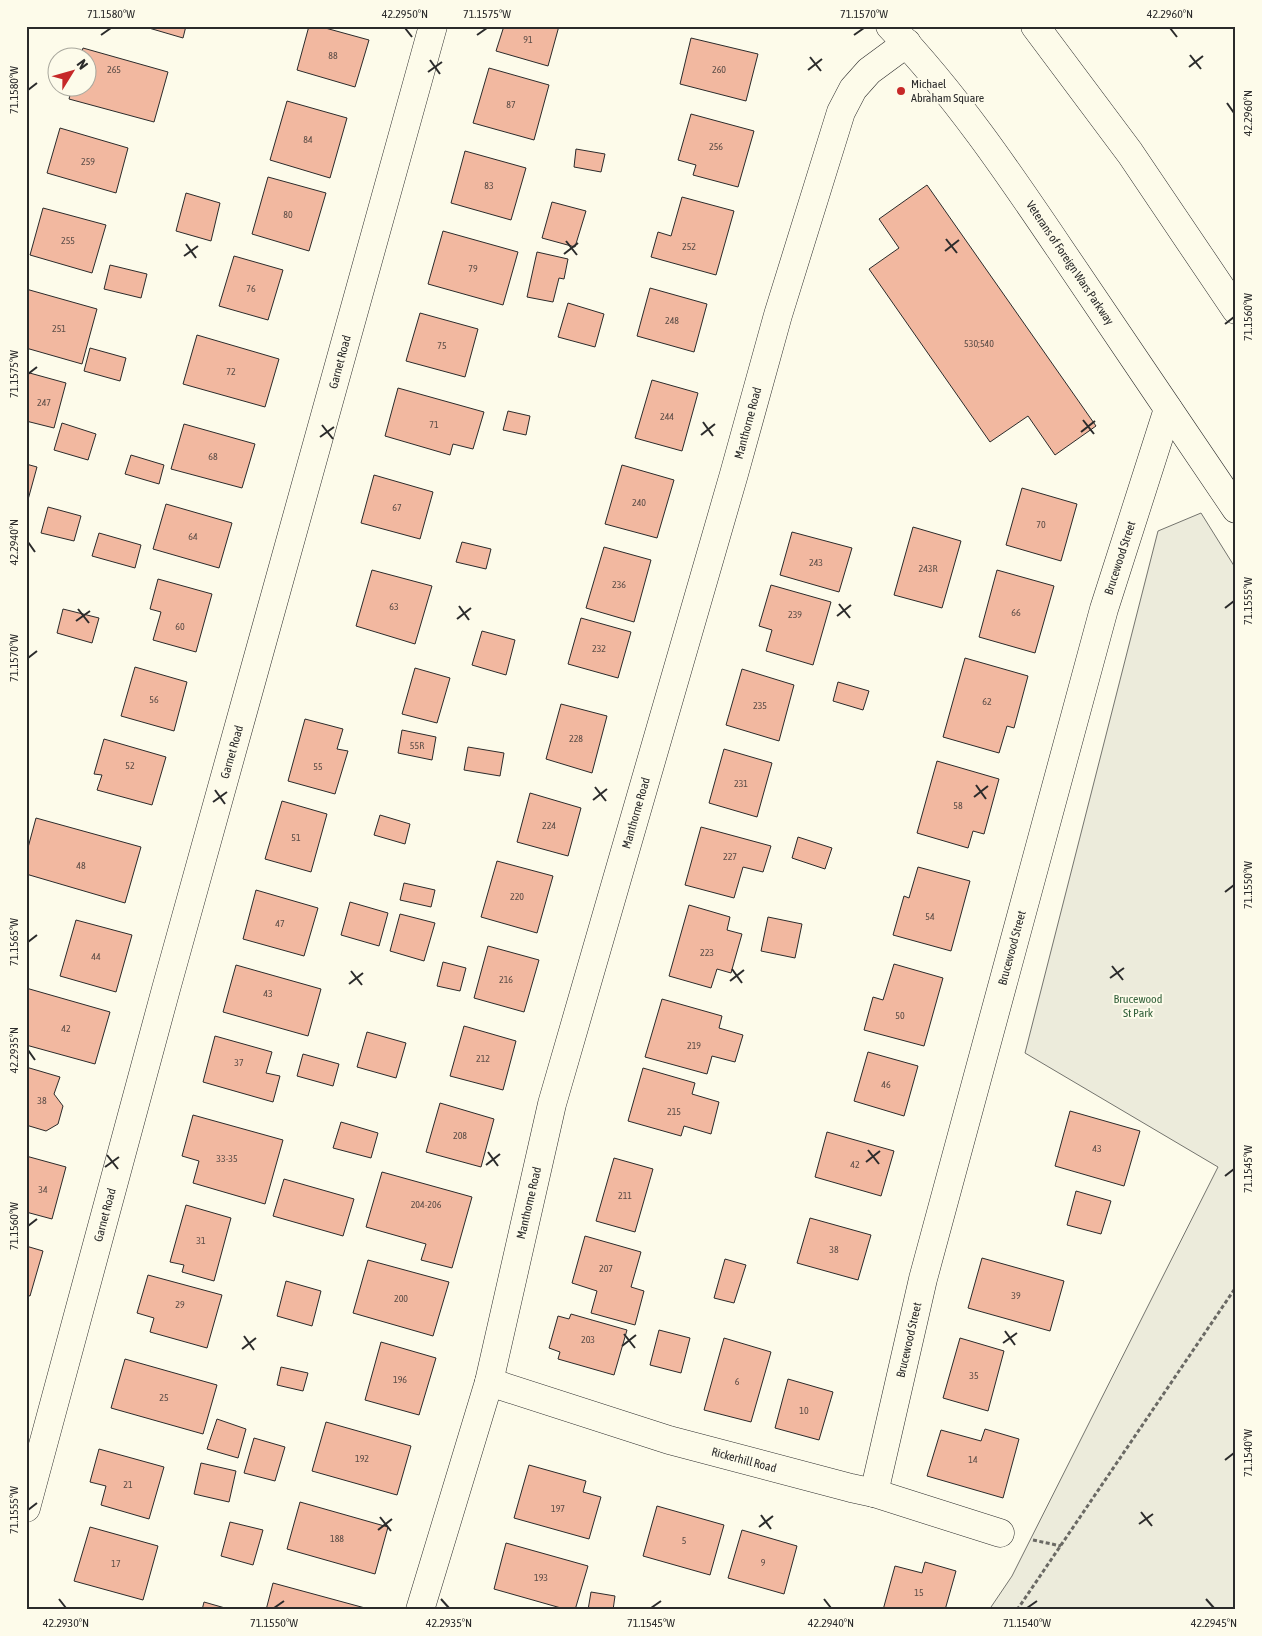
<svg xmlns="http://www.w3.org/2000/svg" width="1262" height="1636" font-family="'Asap Condensed',sans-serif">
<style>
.green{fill:#ecebdb;stroke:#74746e}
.building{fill:#f2b8a0;stroke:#2b2b2b}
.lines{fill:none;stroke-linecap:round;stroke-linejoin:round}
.minor-casing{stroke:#2b2b2b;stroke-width:29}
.trunk-casing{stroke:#2b2b2b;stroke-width:29}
.path{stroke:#6a6964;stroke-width:3;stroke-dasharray:4 2.5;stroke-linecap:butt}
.minor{stroke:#fdfbea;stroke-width:28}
.trunk{stroke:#fdfbea;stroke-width:28}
.ticks{fill:none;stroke:#2b2b2b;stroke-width:2}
.poi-dot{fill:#c62828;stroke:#fdfbea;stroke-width:2}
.labels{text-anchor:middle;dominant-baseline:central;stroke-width:4;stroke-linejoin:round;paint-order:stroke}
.number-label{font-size:10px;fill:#5d4e48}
.poi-label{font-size:12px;fill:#2b2b2b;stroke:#fdfbea;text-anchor:start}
.street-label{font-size:12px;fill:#2b2b2b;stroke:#fdfbea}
.park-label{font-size:12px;fill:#34623c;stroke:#fdfbea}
.neatline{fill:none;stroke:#2b2b2b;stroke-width:2}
.ticks-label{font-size:12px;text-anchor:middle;fill:#2b2b2b}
</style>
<rect width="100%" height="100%" fill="#fdfbea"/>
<polygon class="green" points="1201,513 1236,569 1236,906 1234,910 1236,915 1236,1610 989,1610 1012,1576 1218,1167 1025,1053 1158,531"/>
<g class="building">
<polygon points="142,26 186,26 183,38"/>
<polygon points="309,26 318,26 369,40 355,87 297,70"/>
<polygon points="504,26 559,26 548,66 496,51"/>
<polygon points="691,38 758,54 746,101 680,84"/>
<polygon points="83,48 168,72 154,122 69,99 72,88 88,88 88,58 80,58"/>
<polygon points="489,68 549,85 534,140 473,123"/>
<polygon points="287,101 347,118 330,178 270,160"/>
<polygon points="691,114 754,131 738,187 693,175 696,165 678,160"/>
<polygon points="60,128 128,148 116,193 47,173"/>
<polygon points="576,149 605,154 601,172 574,167"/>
<polygon points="465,151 526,168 511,220 451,203"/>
<polygon points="268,177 326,193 309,251 252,234"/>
<polygon points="927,185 1096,426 1055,455 1028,416 990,442 869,269 899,248 879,219"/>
<polygon points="186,193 220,203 211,241 176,231"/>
<polygon points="682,197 734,211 716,275 651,257 658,232 671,236"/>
<polygon points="552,202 586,211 575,247 542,238"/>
<polygon points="43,208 106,225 92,273 30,255"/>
<polygon points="443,231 518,252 503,305 428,284"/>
<polygon points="537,252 568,259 564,279 559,278 553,302 527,297"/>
<polygon points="234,256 283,270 268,320 219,306"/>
<polygon points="110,265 147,274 141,298 104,289"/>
<polygon points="650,288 707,304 694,352 637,336"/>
<polygon points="26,289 97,309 82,364 26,348"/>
<polygon points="568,303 604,314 595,347 558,337"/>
<polygon points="420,313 478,329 465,377 406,361"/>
<polygon points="197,335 279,359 265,407 183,384"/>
<polygon points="90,348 126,358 120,381 84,371"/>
<polygon points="26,372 66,383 54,428 26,421"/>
<polygon points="652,380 698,393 682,451 635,438"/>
<polygon points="398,388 484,412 473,449 453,444 450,455 385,436"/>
<polygon points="508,411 530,416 526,435 503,430"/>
<polygon points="62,423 96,434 88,460 54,450"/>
<polygon points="184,424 255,444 242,488 171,469"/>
<polygon points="131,455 164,465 159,484 125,474"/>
<polygon points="26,464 37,467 26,507"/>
<polygon points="622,465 674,480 657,538 605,524"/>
<polygon points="374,475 433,492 420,539 361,523"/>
<polygon points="1022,488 1077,504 1061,561 1006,545"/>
<polygon points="166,504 232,523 219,568 153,549"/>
<polygon points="48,507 81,516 74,541 41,533"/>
<polygon points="913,527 961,541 942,608 894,595"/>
<polygon points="792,532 852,548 839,592 780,575"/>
<polygon points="99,533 141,545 135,568 92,556"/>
<polygon points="462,542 491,549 486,569 456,562"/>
<polygon points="604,547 651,560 634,622 586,608"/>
<polygon points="372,570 432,586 415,644 356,626"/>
<polygon points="997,570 1054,586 1035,653 979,637"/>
<polygon points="158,579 212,594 196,652 153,640 161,612 150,609"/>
<polygon points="771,585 831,602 813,665 766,651 772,630 759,626"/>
<polygon points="63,609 99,618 92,643 57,633"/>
<polygon points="581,618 631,632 618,678 568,664"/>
<polygon points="482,631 515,640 506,675 472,665"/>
<polygon points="965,658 1028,676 1014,728 1007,726 999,753 943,737"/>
<polygon points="135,667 187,682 174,731 121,716"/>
<polygon points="415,668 450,678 437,723 402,714"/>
<polygon points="742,669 794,685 779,741 726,725"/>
<polygon points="838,682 869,691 863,710 833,701"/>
<polygon points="561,704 607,716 592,773 546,759"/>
<polygon points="305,719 343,729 337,749 348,751 335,794 288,781"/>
<polygon points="402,730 436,737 432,760 398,753"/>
<polygon points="104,739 166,757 152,805 97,790 102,775 94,774"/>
<polygon points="468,747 504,753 500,776 464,770"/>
<polygon points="724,749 772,763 757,817 709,803"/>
<polygon points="937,761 999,779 984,834 973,831 968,848 917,833"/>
<polygon points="530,793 581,808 568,856 517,842"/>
<polygon points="282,801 327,814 311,872 265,859"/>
<polygon points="380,815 410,824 405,844 374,835"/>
<polygon points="36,818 141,847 125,903 26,874 26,855"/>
<polygon points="701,827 771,846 763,872 743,867 734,898 685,885"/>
<polygon points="798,837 832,848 825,869 792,858"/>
<polygon points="497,861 553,876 537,933 481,917"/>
<polygon points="918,867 970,881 951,951 893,935 904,896 909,898"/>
<polygon points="404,883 435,890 431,907 400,900"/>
<polygon points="256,890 318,908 304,956 243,939"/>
<polygon points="350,902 388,913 379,946 341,935"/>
<polygon points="689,905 730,917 727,930 742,934 731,973 717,969 711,988 669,976"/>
<polygon points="400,914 435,923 424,961 390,951"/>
<polygon points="768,917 802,924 795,958 761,951"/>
<polygon points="76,920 132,935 116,992 60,976"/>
<polygon points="488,946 539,960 524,1012 474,998"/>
<polygon points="443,962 466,968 460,991 437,986"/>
<polygon points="894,964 943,978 924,1046 864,1030 873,997 883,1000"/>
<polygon points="236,965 321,989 308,1036 223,1012"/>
<polygon points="26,988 110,1012 95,1064 26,1045"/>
<polygon points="662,999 722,1016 719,1028 743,1035 735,1062 712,1056 707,1074 645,1057"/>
<polygon points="464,1026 516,1041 503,1090 450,1076"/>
<polygon points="367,1032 406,1043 396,1078 357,1067"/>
<polygon points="215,1036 272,1052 266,1073 280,1076 273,1102 203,1082"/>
<polygon points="868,1052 918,1066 904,1116 854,1101"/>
<polygon points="303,1054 339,1064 333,1086 297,1076"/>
<polygon points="26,1067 60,1077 54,1094 63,1106 58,1124 46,1131 26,1125"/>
<polygon points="643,1068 695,1083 692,1094 719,1102 711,1134 684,1126 681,1136 628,1121"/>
<polygon points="440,1103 494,1119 481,1167 426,1152"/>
<polygon points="1070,1111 1140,1131 1124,1186 1055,1166"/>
<polygon points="193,1115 283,1140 265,1204 193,1183 199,1161 182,1156"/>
<polygon points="341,1122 378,1133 371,1158 333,1148"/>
<polygon points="827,1132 894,1151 881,1196 815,1177"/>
<polygon points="26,1156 66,1167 52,1219 26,1212"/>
<polygon points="614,1158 653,1169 635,1232 596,1221"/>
<polygon points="382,1172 472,1197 452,1268 421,1260 426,1244 366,1227"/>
<polygon points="284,1179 354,1199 343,1236 273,1216"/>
<polygon points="1076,1191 1111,1201 1101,1234 1067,1225"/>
<polygon points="186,1205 231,1218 214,1281 182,1272 184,1265 170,1262"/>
<polygon points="810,1218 871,1235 858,1280 797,1263"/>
<polygon points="585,1236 641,1252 631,1287 644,1291 635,1325 591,1313 597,1291 572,1283"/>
<polygon points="26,1246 43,1251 30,1296 26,1295"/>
<polygon points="982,1258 1064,1281 1050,1331 968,1308"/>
<polygon points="725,1259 746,1265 734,1303 714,1298"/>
<polygon points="368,1260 449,1282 433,1336 353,1313"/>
<polygon points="148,1275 222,1295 207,1348 150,1332 154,1318 137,1313"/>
<polygon points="286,1281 321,1291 312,1326 277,1316"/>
<polygon points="571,1314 627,1330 614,1375 558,1359 560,1352 549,1348 558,1316 569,1319"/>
<polygon points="659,1330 690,1338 681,1373 650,1365"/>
<polygon points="724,1338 771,1352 751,1422 704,1410"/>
<polygon points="960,1338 1004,1351 988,1411 943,1398"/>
<polygon points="381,1342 436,1358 419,1415 365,1400"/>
<polygon points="125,1359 217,1385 203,1434 111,1408"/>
<polygon points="281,1367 308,1373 303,1391 277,1385"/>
<polygon points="788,1379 833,1392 819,1440 775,1428"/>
<polygon points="217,1419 246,1429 238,1458 207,1449"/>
<polygon points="326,1422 411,1446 397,1495 312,1471"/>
<polygon points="985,1429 1019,1439 1003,1498 927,1476 941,1430 981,1441"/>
<polygon points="254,1438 285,1447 275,1481 244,1473"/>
<polygon points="99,1449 164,1467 149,1519 101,1505 106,1486 90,1482"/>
<polygon points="201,1463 236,1471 229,1502 194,1494"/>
<polygon points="529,1465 586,1481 583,1492 601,1497 589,1539 514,1518"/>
<polygon points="300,1502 388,1527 375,1574 287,1549"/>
<polygon points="657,1506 724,1525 710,1575 643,1556"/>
<polygon points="230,1522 263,1530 253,1565 221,1556"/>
<polygon points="90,1527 158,1546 143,1600 74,1581"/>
<polygon points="742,1530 797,1546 784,1594 728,1578"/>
<polygon points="506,1543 588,1566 575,1610 568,1610 494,1589"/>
<polygon points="925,1562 956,1571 945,1610 883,1610 895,1566 922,1573"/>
<polygon points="273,1583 365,1608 365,1610 266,1610"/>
<polygon points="591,1592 615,1596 613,1610 588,1610"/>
<polygon points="204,1602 232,1610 202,1610"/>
</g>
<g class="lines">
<g class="minor-casing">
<g id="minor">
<polyline points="489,1382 669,1440 851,1488 874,1493 1000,1533"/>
<polyline points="874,1493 923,1279 1104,609 1168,409"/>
<polyline points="26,1508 166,989 433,26"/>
<polyline points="420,1610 489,1382 552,1104 734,474 778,315 841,112 853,89 869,71 907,43"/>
</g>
</g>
<g class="trunk-casing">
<g id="trunk">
<path d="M890,26c65,68 118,146 170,223 59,86 117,174 176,260"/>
<polyline points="1035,26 1130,153 1236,310"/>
</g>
</g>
<g class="path">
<polyline points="1033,1540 1061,1546"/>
<polyline points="1017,1610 1236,1287"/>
</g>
<use href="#minor" class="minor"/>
<use href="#trunk" class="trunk"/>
</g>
<path class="ticks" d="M405,28l7,9M1170,28l7,9M101,35l10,-7M477,35l10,-7M854,35l10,-7M1190,55l11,14M810,57l11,14M430,60l10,14M1189,67l14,-11M808,70l14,-11M428,72l14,-10M28,90l9,-7M1227,103l7,10M946,239l11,14M566,241l11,14M186,244l10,14M945,251l14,-11M564,254l14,-11M184,256l14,-10M1225,324l9,-7M28,374l9,-7M1083,420l11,14M703,422l10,14M322,425l11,14M1081,432l14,-11M701,435l14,-11M320,437l14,-10M28,542l7,10M839,604l11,14M459,606l10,14M1225,608l9,-7M78,609l11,14M837,616l14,-11M457,619l14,-11M76,621l14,-10M28,658l9,-7M976,785l10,14M595,787l11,14M215,790l10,14M974,797l14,-11M593,800l14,-11M213,802l14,-10M1225,892l9,-7M28,942l9,-7M1112,966l11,14M732,969l10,14M351,971l11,14M1110,978l14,-10M730,981l14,-11M349,984l14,-11M28,1050l7,10M868,1150l11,14M488,1152l10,14M107,1155l11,14M866,1162l14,-11M486,1165l14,-11M105,1167l14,-10M1225,1176l9,-7M28,1226l9,-7M1005,1331l10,14M624,1334l11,14M244,1336l10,14M1003,1343l14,-10M622,1346l14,-11M242,1349l14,-11M1225,1460l9,-7M28,1510l9,-7M1141,1512l11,14M761,1515l10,14M380,1517l11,14M1139,1524l14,-10M759,1527l14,-11M378,1530l14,-11M59,1599l7,9M441,1599l8,9M824,1599l7,9M1206,1599l8,9M274,1608l10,-7M651,1608l10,-7M1027,1608l10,-7"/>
<circle class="poi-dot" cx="901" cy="91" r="5"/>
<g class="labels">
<g class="number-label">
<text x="528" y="39">91</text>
<text x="333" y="55">88</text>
<text x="114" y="69">265</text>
<text x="719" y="69">260</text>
<text x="511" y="104">87</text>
<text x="308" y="139">84</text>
<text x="716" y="146">256</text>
<text x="88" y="161">259</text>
<text x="489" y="185">83</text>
<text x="288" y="214">80</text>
<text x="68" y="240">255</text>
<text x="689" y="246">252</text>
<text x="473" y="268">79</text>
<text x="251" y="288">76</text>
<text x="672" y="320">248</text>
<text x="59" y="328">251</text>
<text x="979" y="343">530;540</text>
<text x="442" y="345">75</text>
<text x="231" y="371">72</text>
<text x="44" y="402">247</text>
<text x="667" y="416">244</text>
<text x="434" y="424">71</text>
<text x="213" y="456">68</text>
<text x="639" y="502">240</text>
<text x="397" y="507">67</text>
<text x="1041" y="524">70</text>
<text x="193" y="536">64</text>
<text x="816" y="562">243</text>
<text x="928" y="568">243R</text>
<text x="619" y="584">236</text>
<text x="394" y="606">63</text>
<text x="1016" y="612">66</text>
<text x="795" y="614">239</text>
<text x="180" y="626">60</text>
<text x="599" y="648">232</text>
<text x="154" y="699">56</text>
<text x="987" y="701">62</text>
<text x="760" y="705">235</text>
<text x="576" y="738">228</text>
<text x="417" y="745">55R</text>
<text x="130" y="765">52</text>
<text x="318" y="766">55</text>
<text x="741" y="783">231</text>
<text x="958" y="805">58</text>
<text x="549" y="825">224</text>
<text x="296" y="837">51</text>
<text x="730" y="856">227</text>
<text x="81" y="865">48</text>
<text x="517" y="896">220</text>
<text x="930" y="916">54</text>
<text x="280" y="923">47</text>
<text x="707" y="952">223</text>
<text x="96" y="956">44</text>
<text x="506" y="979">216</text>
<text x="268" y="993">43</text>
<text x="900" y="1015">50</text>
<text x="66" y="1028">42</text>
<text x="694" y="1045">219</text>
<text x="483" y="1058">212</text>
<text x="239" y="1062">37</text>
<text x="886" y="1084">46</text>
<text x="42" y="1100">38</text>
<text x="674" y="1111">215</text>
<text x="460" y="1135">208</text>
<text x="1097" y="1148">43</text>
<text x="227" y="1158">33-35</text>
<text x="855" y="1164">42</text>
<text x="43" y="1189">34</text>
<text x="625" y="1195">211</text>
<text x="426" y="1204">204-206</text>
<text x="201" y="1240">31</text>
<text x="834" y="1249">38</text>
<text x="606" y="1268">207</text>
<text x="1016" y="1295">39</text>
<text x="401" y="1298">200</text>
<text x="180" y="1304">29</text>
<text x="588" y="1339">203</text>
<text x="974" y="1375">35</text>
<text x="400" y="1379">196</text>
<text x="737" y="1381">6</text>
<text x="164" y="1397">25</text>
<text x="804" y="1410">10</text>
<text x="362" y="1458">192</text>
<text x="973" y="1459">14</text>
<text x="128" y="1484">21</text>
<text x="558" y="1508">197</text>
<text x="337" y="1538">188</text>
<text x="684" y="1540">5</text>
<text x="763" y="1562">9</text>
<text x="116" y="1563">17</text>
<text x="541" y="1577">193</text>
<text x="919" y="1592">15</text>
</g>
<g class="poi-label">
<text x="911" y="84">Michael<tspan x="911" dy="14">Abraham Square</tspan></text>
</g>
<g class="street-label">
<text transform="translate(1070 263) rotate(56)">Veterans of Foreign Wars Parkway</text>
<text transform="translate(340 362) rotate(-75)">Garnet Road</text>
<text transform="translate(748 423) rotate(-75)">Manthorne Road</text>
<text transform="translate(1120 558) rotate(-72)">Brucewood Street</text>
<text transform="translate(232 752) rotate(-74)">Garnet Road</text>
<text transform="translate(636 813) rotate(-74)">Manthorne Road</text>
<text transform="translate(1012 948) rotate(-75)">Brucewood Street</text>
<text transform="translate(529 1203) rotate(-77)">Manthorne Road</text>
<text transform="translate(105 1215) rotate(-75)">Garnet Road</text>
<text transform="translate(909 1340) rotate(-77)">Brucewood Street</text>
<text transform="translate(744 1460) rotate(15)">Rickerhill Road</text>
</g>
<g class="park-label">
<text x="1138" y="999">Brucewood<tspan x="1138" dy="14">St Park</tspan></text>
</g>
</g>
<rect width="1262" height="1636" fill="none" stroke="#fdfbea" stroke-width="55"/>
<g transform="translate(72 72) rotate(53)"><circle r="24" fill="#fdfbea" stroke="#a9a89e"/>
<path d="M0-4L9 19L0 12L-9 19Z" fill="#c62828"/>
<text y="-8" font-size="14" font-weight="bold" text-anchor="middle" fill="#2b2b2b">N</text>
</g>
<rect x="28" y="28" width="1206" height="1580" class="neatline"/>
<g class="ticks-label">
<text x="111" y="18">71.1580°W</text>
<text x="405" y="18">42.2950°N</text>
<text x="487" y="18">71.1575°W</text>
<text x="864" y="18">71.1570°W</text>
<text x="1170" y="18">42.2960°N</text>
<text transform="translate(14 90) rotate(-90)" y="4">71.1580°W</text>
<text transform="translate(1248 113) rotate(-90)" y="4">42.2960°N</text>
<text transform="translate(1248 317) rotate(-90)" y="4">71.1560°W</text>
<text transform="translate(14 374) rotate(-90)" y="4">71.1575°W</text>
<text transform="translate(14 542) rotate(-90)" y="4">42.2940°N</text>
<text transform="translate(1248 601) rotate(-90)" y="4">71.1555°W</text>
<text transform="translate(14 658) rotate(-90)" y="4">71.1570°W</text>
<text transform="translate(1248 885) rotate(-90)" y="4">71.1550°W</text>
<text transform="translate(14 942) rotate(-90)" y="4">71.1565°W</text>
<text transform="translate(14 1050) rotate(-90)" y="4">42.2935°N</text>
<text transform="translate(1248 1169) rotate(-90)" y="4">71.1545°W</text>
<text transform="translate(14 1226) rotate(-90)" y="4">71.1560°W</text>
<text transform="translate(1248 1453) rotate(-90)" y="4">71.1540°W</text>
<text transform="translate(14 1510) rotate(-90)" y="4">71.1555°W</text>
<text x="66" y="1627">42.2930°N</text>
<text x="274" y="1627">71.1550°W</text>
<text x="449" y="1627">42.2935°N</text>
<text x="651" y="1627">71.1545°W</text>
<text x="831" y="1627">42.2940°N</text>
<text x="1027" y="1627">71.1540°W</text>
<text x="1214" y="1627">42.2945°N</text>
</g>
</svg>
